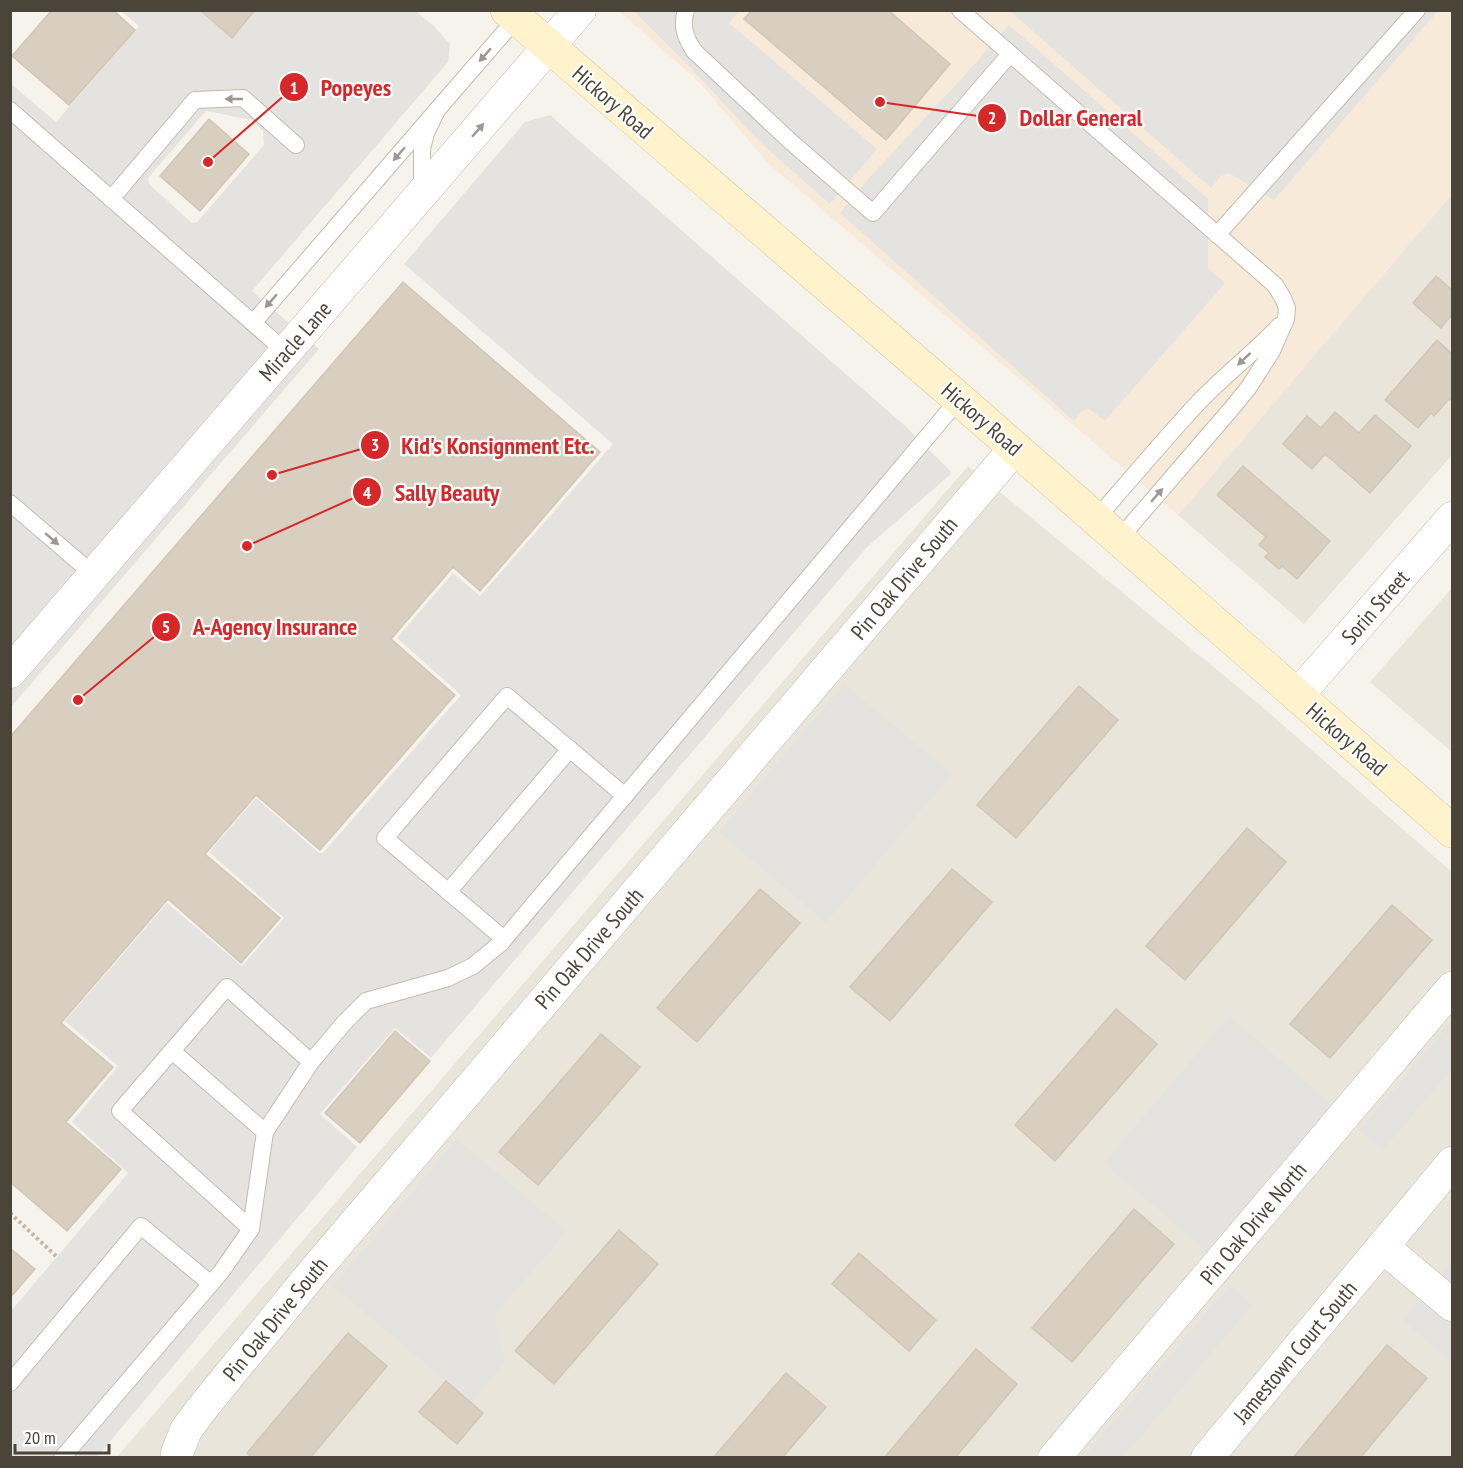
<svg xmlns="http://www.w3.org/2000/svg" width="1463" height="1468" font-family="'PT Sans Narrow',sans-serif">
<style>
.residential{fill:#eae5da}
.commercial{fill:#f7ead8}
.parking{fill:#e5e3e0;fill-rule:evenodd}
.building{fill:#d8cfc1;stroke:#d3c7b4;stroke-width:1.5}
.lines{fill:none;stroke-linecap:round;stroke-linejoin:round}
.lane-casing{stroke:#c2bbae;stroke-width:18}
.street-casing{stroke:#c2bbae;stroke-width:33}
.secondary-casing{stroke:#d6c79b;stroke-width:34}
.path{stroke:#c4b79f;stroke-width:4;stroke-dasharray:3 3;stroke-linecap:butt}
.lane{stroke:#fff;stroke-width:16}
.street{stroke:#fff;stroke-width:32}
.secondary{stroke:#fff3cd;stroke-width:33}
.oneway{fill:#9c9892}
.labels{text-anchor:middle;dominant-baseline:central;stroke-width:4.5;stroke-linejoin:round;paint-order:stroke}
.street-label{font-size:22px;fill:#4b4439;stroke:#fff}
.leader{fill:none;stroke:#d62828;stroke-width:2}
.callout-dot{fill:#d62828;stroke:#fff;stroke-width:2}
.mark-label{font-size:18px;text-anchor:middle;font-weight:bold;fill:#fff}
.callout-label{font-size:24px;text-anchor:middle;font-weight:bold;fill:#d62828;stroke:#fff;stroke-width:4.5;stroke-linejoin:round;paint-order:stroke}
</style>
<rect width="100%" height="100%" fill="#f6f3ec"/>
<g class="residential">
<polygon points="1452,194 1452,455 1304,624 1178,515"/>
<polygon points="968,466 1260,705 1452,872 1452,1457 116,1458"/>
<polygon points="1452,588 1452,752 1370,682"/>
</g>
<polygon class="commercial" points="619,11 1452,11 1452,194 1178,515 769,164 699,82"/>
<g class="parking">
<path d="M121,11h79l32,27 23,-27h160l19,15 16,18 -2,18 -196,229 67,58 -308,358 -1,-624 46,39 83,-96zM206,111l46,9 11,11 1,14 -67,77 -5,1 -43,-39 -1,-6z"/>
<polygon points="634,11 739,11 729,23 877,149 830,204 763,145 685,62"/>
<polygon points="1010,11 1438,11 1274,200 1229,173 1221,176 1211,188"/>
<polygon points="1009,25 1208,199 1208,268 1225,283 1105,421 1089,409 1082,411 1074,421 840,213 870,177 965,75"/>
<polygon points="550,115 904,425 952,473 867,547 431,1058 395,1028 320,1114 357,1147 97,1457 11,1458 11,1311 128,1173 72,1122 118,1066 65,1021 167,903 242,966 284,918 209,852 256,798 319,853 323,853 461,695 397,638 453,573 480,596 613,444 404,264 525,122"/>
<polygon points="844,684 952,774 826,923 719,832"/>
<polygon points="1229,1016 1336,1108 1211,1255 1104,1163"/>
<polygon points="1452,1022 1452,1068 1383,1150 1360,1130"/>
<polygon points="457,1139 567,1231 497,1312 496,1326 505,1362 471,1402 333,1286"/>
<polygon points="1452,1262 1452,1362 1403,1320"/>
<polygon points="1230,1286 1252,1305 1123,1457 1084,1457"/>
</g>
<g class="building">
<polygon points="52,10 113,10 135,30 69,105 12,56"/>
<polygon points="200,10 255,10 232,38"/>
<polygon points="752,10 888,10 950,64 886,140 744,19"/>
<polygon points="209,119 249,154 200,211 160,176"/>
<polygon points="1436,276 1452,290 1452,315 1441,328 1413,303"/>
<polygon points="403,282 600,452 480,591 453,567 391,639 455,695 320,850 256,795 205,854 280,918 241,963 168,899 61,1023 113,1067 66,1122 121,1169 67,1231 10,1182 10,737"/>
<polygon points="1437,340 1452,354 1452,401 1450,398 1434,416 1431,413 1418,428 1385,400"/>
<polygon points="1335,412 1359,433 1375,415 1411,446 1370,493 1325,454 1312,469 1283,444 1307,416 1321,428"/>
<polygon points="1243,466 1330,541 1297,579 1282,566 1279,569 1265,557 1269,553 1259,545 1266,537 1217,495"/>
<polygon points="1079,686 1118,720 1016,838 977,805"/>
<polygon points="1247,828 1286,862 1185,980 1146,946"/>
<polygon points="952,869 992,902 890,1021 850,987"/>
<polygon points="760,889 800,923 697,1042 657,1008"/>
<polygon points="1392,905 1432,940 1330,1058 1290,1024"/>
<polygon points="1116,1009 1157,1044 1055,1161 1015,1125"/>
<polygon points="395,1031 430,1061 360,1143 325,1113"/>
<polygon points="601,1034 640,1067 538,1185 499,1152"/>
<polygon points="1134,1209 1174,1244 1072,1362 1032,1328"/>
<polygon points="619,1230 658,1264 554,1384 515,1351"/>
<polygon points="10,1248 35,1269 10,1298"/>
<polygon points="859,1253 936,1320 909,1351 832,1284"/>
<polygon points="348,1333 387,1366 310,1458 252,1458 247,1453"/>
<polygon points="1387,1345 1427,1378 1360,1458 1293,1458"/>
<polygon points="976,1349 1017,1384 955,1458 884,1458"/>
<polygon points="786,1373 826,1407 782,1458 713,1458"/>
<polygon points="446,1381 483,1413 457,1444 419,1412"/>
</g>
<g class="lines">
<g class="lane-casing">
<g id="lane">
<path d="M686,10c-5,16 -1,27 8,41l96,90 83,72 137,-159"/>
<polyline points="960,10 1275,285 1283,298 1287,308 1286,319 1272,351 1249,387 1232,408 1119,539"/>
<polyline points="10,110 286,352"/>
<polyline points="419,190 422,179 422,149 426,133 437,110 521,13"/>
<polyline points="111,199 195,100 243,98 296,145"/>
<polyline points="1217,235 1417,10"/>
<polyline points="253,323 437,110"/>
<polyline points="10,503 94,575"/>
<path d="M1096,519c33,-38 66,-77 100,-114 26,-28 57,-51 83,-79"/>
<polyline points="448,892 570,749"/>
<polyline points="504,939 385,838 507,696 625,796"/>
<polyline points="172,1051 265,1132"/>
<polyline points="251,1229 120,1111 227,987 311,1062"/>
<polyline points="10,1383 141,1226 211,1284"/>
<polyline points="62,1458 221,1272 251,1229 265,1132 311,1062 344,1023 366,1001 448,978 473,966 501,943 959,399"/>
</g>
</g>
<g class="street-casing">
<g id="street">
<polyline points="10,672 580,10"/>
<polyline points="1297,696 1452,518"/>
<polyline points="1383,1247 1452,1305"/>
<polyline points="177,1458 177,1453 186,1430 204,1406 315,1270 1015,448"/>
<polyline points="1054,1458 1452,988"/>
<polyline points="1207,1458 1452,1163"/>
</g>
</g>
<g class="secondary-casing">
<polyline id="secondary" points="507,10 959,399 1452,831"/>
</g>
<polyline class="path" points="10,1213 57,1257"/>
<use href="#lane" class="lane"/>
<use href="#street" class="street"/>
<use href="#secondary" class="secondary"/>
</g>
<defs><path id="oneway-solid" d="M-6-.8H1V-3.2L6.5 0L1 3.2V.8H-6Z" transform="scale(1.5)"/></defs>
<g class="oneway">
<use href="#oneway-solid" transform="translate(485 55) rotate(131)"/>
<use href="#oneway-solid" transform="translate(234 99) rotate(-180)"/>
<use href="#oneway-solid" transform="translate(478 130) rotate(-49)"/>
<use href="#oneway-solid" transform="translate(399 154) rotate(131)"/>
<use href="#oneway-solid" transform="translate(271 301) rotate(131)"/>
<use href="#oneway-solid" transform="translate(1244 359) rotate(137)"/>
<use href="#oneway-solid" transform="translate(1157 495) rotate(-49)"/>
<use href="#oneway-solid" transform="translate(52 539) rotate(41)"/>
</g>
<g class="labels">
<g class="street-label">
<text transform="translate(613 102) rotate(41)">Hickory Road</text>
<text transform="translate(295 341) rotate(-49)">Miracle Lane</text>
<text transform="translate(982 419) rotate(41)">Hickory Road</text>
<text transform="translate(904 578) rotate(-50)">Pin Oak Drive South</text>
<text transform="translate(1375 607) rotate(-49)">Sorin Street</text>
<text transform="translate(1347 739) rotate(41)">Hickory Road</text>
<text transform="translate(589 948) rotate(-49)">Pin Oak Drive South</text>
<text transform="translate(1253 1223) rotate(-50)">Pin Oak Drive North</text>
<text transform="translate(275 1319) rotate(-51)">Pin Oak Drive South</text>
<text transform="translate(1295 1352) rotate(-50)">Jamestown Court South</text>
</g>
</g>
<path class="leader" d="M208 162L294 87M880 102L992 118M272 475L375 445M247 546L367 492M78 700L166 627"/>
<g class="callout-dot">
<circle cx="208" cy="162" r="6"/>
<circle cx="880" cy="102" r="6"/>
<circle cx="272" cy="475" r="6"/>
<circle cx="247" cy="546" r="6"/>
<circle cx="78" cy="700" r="6"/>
<circle cx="294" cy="87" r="15"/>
<circle cx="992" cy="118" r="15"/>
<circle cx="375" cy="445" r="15"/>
<circle cx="367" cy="492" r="15"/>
<circle cx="166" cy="627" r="15"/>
</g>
<g class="mark-label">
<text x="294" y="94">1</text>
<text x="992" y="124">2</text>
<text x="375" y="451">3</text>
<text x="367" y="499">4</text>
<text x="166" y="633">5</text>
</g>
<g class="callout-label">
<text x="356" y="96">Popeyes</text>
<text x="1081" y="126">Dollar General</text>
<text x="498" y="454">Kid's Konsignment Etc.</text>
<text x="447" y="501">Sally Beauty</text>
<text x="275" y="635">A-Agency Insurance</text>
</g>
<rect width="1463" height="1468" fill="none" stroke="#4b4439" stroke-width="24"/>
<path d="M15 1444v9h94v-9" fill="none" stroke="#4b4439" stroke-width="3"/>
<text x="24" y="1444" font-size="18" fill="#4b4439" stroke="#ffffff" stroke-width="4.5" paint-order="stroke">20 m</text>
</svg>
